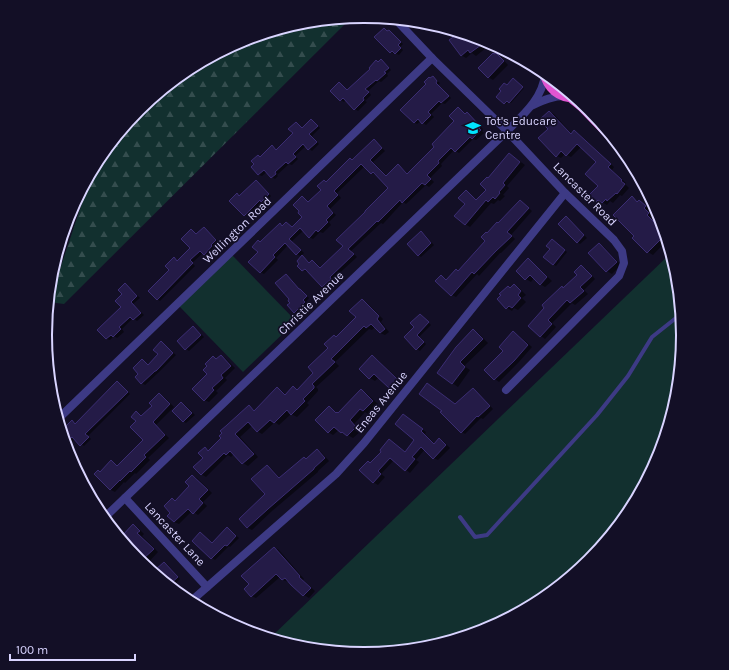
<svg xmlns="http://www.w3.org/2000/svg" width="729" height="670" font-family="Karla,sans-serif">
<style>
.forest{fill:url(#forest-firs)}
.green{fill:#12302f}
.shadow{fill:#0007;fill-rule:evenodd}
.building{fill:#241b47;stroke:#3b2d73}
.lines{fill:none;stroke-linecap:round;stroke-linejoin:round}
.service{stroke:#3d3a85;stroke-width:4}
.minor{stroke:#3d3a85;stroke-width:8}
.trunk{stroke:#e055d1;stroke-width:11}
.labels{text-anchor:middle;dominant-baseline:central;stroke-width:3.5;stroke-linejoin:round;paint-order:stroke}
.poi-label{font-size:12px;fill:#d9d4ff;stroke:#130f26;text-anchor:start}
.street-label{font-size:12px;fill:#d9d4ff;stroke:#130f26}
.rim{fill:none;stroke:#d9d4ff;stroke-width:2}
</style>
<defs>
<pattern id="forest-firs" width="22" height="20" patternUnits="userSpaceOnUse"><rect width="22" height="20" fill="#12302f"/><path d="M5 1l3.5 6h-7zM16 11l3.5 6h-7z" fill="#344d4e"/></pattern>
</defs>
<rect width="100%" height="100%" fill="#130f26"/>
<polygon class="forest" points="352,17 64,304 49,302 93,170 99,158 139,109 187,70 243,40 302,22"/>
<g class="green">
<polygon points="671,253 677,273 683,335 677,397 659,457 630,512 590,561 542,600 486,630 427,648 364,654 302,648 270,638"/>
<polygon points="232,255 296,321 243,372 179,306"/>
</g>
<g class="shadow">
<polygon points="384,29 388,32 392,33 403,44 400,47 403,50 399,55 395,53 394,54 391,52 376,37"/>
<polygon points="459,34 465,38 469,35 484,40 487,43 484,46 486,48 476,56 472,53 466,58 461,55"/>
<polygon points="496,54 501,57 508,65 493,80 488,77"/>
<polygon points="381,61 384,62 391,70 387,74 388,76 381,82 379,81 368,91 371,95 365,101 367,102 358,111 355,109 346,100 344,102 341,100 339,83 348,91"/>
<polygon points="433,77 440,83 438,85 451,98 445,104 442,103 431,114 434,117 426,125 421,121 417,124 414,122 427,84"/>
<polygon points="515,80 524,88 511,103 508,101 506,104 505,103 507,86"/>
<path d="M459,109l7,6 1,-1 4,2 12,13 -1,2 2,2 -8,7 -3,-1 -14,14 -5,-3 -13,14 1,2 -12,12 4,4 -5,5 -3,-2 -20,19 -3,-2 -20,22 -2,-1 -30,28 6,6 -24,22 1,2 -8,7 -4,-2 -14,-15 -1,1 -4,-2 -1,-13 -5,-3 -9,-9 -12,13 2,2 -14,14 -4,-2 -1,-20 1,-9 20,-19 3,2 3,-3 7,5 10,-11 -1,-20 7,5 13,-12 4,-7 27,-22 21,-20 3,2 8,8 -12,11 14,14 11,-10 4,2 6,6 28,-27 20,-26zM365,166l7,7 4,2 13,13 -44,58 -24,22 -5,-5 -3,-2 -3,2 -4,-4 -5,-3 3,-3 -12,-12 11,-10 6,6 4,2 7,-7 3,1 8,-8 -2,-3 7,-7 -6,-6 11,-11 -4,-5z"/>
<polygon points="549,112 554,114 572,134 575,131 579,134 614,167 612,170 626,183 625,184 629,188 622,196 620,195 613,203 610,201 607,205 602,202 601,204 597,201 600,186 597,162 581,147 571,157 565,154 561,158 557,156 549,129"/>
<polygon points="312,120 320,128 312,136 319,144 312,151 306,146 295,156 298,159 292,165 289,164 277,175 278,176 275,179 272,177 267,172 262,176 259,175 252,167 255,164 258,156 261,157 272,146 277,150 294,133 296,123 303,129"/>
<polygon points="510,154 525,165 507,186 509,188 503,195 505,196 500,201 498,200 494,204 491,203 470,227 465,224 466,192 477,200 488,189 489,179"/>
<polygon points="259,183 271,196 265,203 263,201 248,217 245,215 237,195 240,196"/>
<polygon points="632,198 638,202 639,201 644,204 650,210 649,212 653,216 651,218 665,232 667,240 653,255 648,252 636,236"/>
<polygon points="524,204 532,211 511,235 515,239 501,253 500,253 479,276 477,274 456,297 452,295 441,276 447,280 458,272 487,241 487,234"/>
<polygon points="566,217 569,219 587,238 580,244 577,242"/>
<polygon points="204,228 207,230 219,242 213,247 215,249 207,256 203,253 192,263 195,266 160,301 157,299 171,270 174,259 178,261 192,248 191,230 197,235"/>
<polygon points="421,233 424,234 434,245 421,257 418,255"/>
<polygon points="555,242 567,252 556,266 553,264 551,249"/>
<polygon points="599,244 604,247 621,265 612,274 607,271"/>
<polygon points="528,260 533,263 552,281 545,287 540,284 534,278 531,282 526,279"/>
<polygon points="581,266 586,269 595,279 584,290 588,294 575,305 572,303 552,323 556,327 545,339 541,336 529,326 564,289 578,275"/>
<polygon points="286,275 289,277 300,290 309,298 306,302 308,304 298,314 295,312 291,303"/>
<polygon points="125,284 128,286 140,298 133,304 144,315 137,321 133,318 122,329 124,332 117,338 114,336 110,340 107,339 99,330 122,307"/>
<polygon points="514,285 519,288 526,295 522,298 526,302 518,310 514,308 512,311 507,308 508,287 511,288"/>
<polygon points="362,300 367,303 383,319 381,322 389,332 385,335 380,333 375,327 372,330 369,329 335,362 339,366 316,387 318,389 318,391 307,403 309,405 297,417 291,414 279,425 275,422 262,434 257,431 252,426 240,437 258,457 248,466 243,463 234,454 231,457 228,455 206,477 201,474 204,458 205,448 209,451 223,438 249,406 255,411 277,388 282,391 286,395 293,387 298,390 315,373 329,348 337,338 357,317"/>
<polygon points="423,317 431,325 419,337 426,344 420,351 417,349 415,327"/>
<polygon points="193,327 196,329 204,337 189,351 186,349"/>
<polygon points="473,330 478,333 488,343 464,366 470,370 458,387 438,373"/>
<polygon points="513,332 518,335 532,347 518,363 499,382 495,379 504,351"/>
<polygon points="161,342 176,355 159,372 145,385 142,383 160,354"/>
<polygon points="221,356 225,358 235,368 225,378 227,380 216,391 218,393 209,402 204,400 208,374 208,366 213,357 217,359"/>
<polygon points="372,356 377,359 401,382 394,390 389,387 379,377 375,381 370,378"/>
<polygon points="50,382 59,392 52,399 52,397"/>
<polygon points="120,384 130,394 88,436 91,439 84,446 75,439 67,446 62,431 72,421 76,424"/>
<polygon points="473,389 476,391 493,409 483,419 481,418 465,434 462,432 443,411 455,405"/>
<polygon points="361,390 366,393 378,404 368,414 365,412 354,424 361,431 353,438 342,432 339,430 333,435 328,432 329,408 338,414"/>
<polygon points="160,395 164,397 174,407 156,425 169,438 148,458 150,460 136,474 135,473 125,483 124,482 115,492 111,490 95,474 98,471 101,472 111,462 118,466 144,440 137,421 137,412 142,416 153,406"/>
<polygon points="182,403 185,405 195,415 186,423 183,421"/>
<polygon points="403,415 426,432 425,434 435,444 440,439 444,442 450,448 438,460 433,458 425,449 416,460 419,462 410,473 394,460 381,474 385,477 378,485 373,482 371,464 406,453 416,440"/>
<polygon points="317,450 321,452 329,461 318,471 318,472 272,511 252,530 248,528 240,519 266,494 267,466 272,469 280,478 306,459"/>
<polygon points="193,476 197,478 212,493 203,502 207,506 198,515 192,511 179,524 174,522 171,513 172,499 175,501 191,486"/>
<polygon points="86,488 91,490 100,499 96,503 99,506 97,508"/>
<polygon points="133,526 138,528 144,534 142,536 158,552 145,566 131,552 134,549"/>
<polygon points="230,530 239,538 230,547 229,546 215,560 212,558 194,541 212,544"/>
<polygon points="275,548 279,550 304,579 303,580 315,591 309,598 304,595 289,581 288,582 283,580 280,577 256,598 251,596 251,584"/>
<polygon points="165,563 168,565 180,579 173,586 170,584"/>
<polygon points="215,613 220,616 224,620 213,614"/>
</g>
<g class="building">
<polygon points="384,28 387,31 389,30 401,42 398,45 401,48 395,54 392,51 390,53 374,37"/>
<polygon points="459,33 463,38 468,35 484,39 480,42 481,45 470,53 468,50 461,56 449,40"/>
<polygon points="493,53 494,54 496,53 504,61 488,78 478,68"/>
<polygon points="381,59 389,68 384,72 386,73 377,81 376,80 365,89 369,92 363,98 364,100 354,110 343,98 340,101 330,91 339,82 347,90 370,69 369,68 376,60 378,62"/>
<polygon points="433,76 437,81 436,83 449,96 441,103 439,101 428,112 431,115 422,124 418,119 414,123 400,110 426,84 424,82 429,77 430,78"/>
<polygon points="513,78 523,87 509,103 507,101 504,104 496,97 501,91 499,89 504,83 507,85"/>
<polygon points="458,107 465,114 467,112 480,126 479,128 481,130 472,139 470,137 455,152 451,148 438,161 439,163 427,175 431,179 425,185 422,183 402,203 400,200 378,222 377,221 348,249 354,254 330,277 331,279 322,287 305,269 302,271 297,266 299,264 297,261 302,255 309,263 312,260 320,268 343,246 336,240 365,212 365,211 388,188 373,172 371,174 361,164 334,191 338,195 327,206 333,213 326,220 328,222 318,232 316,230 309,238 300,228 289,239 301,250 296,255 285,243 273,255 275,257 260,273 248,262 258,252 252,247 258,240 260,242 280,223 282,226 286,222 292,227 302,217 298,213 299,211 293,205 302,196 308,202 321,190 317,186 324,180 326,182 350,158 352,160 374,139 382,148 370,160 386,176 398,164 407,174 434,147 432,144 454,121 449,116"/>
<polygon points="549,111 571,134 574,130 611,164 608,167 622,180 621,181 625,184 617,194 616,193 607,201 606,199 602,203 598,200 596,202 589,195 598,186 585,174 596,162 577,144 566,156 561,151 556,157 538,138 548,129 539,120"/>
<polygon points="311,119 318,126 309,134 317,142 308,150 303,144 293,154 296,157 288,164 286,162 275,172 276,174 271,178 264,170 258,175 251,167 254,164 251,161 258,155 260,157 272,145 276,150 293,133 288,129 296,122 302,128"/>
<polygon points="509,153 520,162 503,183 505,185 499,192 500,193 495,199 493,197 488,202 486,200 465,225 454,216 465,204 458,198 466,190 476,200 486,190 480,184 487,177 488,178"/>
<polygon points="256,180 269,194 261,202 260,200 244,216 229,201 237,193 239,196"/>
<polygon points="632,196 637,202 639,200 646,206 644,208 649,213 647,215 666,234 647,253 632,238 634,236 613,215"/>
<polygon points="520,200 529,208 507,232 512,236 496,251 474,274 472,272 451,296 435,281 441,275 446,280 456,269 458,271 485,241 481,237 486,232 487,233 497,222 498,223"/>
<polygon points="566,216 584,235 577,243 558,224"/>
<polygon points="204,227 216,240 211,245 212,246 204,255 200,251 190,260 193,263 157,300 148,291 169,270 165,266 174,257 177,261 190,248 181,239 191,229 196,234"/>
<polygon points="421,231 431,243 418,256 407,244"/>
<polygon points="552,239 565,250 553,265 543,257 550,249 546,246"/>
<polygon points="599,243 617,262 606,272 588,253"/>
<polygon points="528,258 547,277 540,285 530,275 525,280 516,271"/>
<polygon points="581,265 592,276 580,287 584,291 570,303 567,300 548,320 552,324 540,337 528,326 544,308 542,305 562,286 563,288 577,275 574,272"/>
<polygon points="286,274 299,289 300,289 307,296 303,300 305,302 294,313 287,305 290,303 288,301 289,299 275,283"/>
<polygon points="125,283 137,296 131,302 141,313 133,320 130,317 119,327 121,329 113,337 111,335 106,339 97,330 121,307 115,301 122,294 118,290"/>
<polygon points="514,284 521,291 518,295 521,298 512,308 509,306 506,309 497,299 501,295 499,294 508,286 510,288"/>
<polygon points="362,299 379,316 377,319 385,329 380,333 371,324 366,328 364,326 331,359 335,362 312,384 314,386 314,388 303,399 305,401 291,415 287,410 274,423 270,420 257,432 248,422 235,434 254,454 242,464 230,451 226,455 224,453 201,475 193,467 203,458 198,453 205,447 208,451 221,438 219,436 222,433 220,431 227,425 249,405 254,411 277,387 285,395 293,386 297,390 313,373 308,367 328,348 324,344 334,335 336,337 356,317 349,311"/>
<polygon points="420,314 429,322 417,335 424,342 416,350 404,337 414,327 410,323"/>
<polygon points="193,326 201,335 185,350 177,341"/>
<polygon points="473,329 483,339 460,362 465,367 452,384 437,373 456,347"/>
<polygon points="513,331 528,345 514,361 494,380 484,370 503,351 499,347"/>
<polygon points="161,341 173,353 156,371 155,371 141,384 135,377 138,374 133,368 142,359 148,365 158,354 153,350"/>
<polygon points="221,355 231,366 221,375 223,378 212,388 214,390 204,401 192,389 207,374 203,370 207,366 205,364 213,356 216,359"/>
<polygon points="372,355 397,379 389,388 374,374 369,379 359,369"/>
<polygon points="117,381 128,392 85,434 89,437 80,446 72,437 65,443 62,430 72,420 75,424"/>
<polygon points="427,383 455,404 473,388 490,406 478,417 477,416 461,433 440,412 442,411 419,394"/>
<polygon points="361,389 373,401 363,411 360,409 350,420 356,427 347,436 342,432 341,433 334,427 328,433 315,420 329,406 336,413 337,412 338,413"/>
<polygon points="159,393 170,404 153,422 165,435 144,455 146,457 131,472 130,471 120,481 120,480 110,490 94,474 98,470 100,472 111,460 117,466 143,440 130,427 136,421 131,417 136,411 141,416 152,406 149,403"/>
<polygon points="181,402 192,413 183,422 172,411"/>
<polygon points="403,414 423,429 421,431 434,444 439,438 446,445 433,459 421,447 412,457 415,459 405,471 390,458 378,471 381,474 373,483 359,470 368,461 370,463 381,452 380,450 389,439 405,452 414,440 395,424"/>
<polygon points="317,449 325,458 314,468 314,469 268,509 247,528 239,519 265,494 251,479 267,465 279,478 304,457 306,459"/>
<polygon points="192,475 208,490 199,499 203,503 193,514 188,509 174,522 167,516 170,513 164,506 172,498 175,501 189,486 185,482"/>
<polygon points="133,524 140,531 137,533 154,549 143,559 121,537"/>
<polygon points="227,527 236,536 227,546 225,545 211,559 192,541 200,532 212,543"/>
<polygon points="274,547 300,576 299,577 311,588 303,596 291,585 285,578 282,580 276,574 251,597 244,589 249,584 241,576"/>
<polygon points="164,562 178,577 169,585 155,570"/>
</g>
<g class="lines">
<polyline class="service" points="460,517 475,537 487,535 597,415 628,376 652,337 681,314"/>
<g class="minor">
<polyline points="398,22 432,58 507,131 565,193 614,240 622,251 624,263 619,276 506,390"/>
<path d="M533,105c11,-5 20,-9 32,-9"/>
<polyline points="58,419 432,58"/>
<polyline points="125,498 207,587"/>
<path d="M104,518l403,-387c16,-16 36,-33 38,-57"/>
<polyline points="190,602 336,474 364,443 565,193"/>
</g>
<g class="trunk">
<path d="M545,72c3,16 14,25 30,25"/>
<polyline points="571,97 582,106 613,138"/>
</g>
</g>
<defs>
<g id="school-bare" transform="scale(1.2)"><path d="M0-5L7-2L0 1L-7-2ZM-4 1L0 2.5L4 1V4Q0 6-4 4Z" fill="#00e5ff" stroke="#130f26" stroke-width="2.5" paint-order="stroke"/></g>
</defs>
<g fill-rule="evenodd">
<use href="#school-bare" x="473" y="128"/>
</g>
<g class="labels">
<g class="poi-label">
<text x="485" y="121">Tot's Educare<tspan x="485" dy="14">Centre</tspan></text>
</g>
<g class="street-label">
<text transform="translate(585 194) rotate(45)">Lancaster Road</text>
<text transform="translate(237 230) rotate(-44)">Wellington Road</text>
<text transform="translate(311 303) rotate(-44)">Christie Avenue</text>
<text transform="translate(381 402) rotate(-51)">Eneas Avenue</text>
<text transform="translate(175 534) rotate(47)">Lancaster Lane</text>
</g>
</g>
<path d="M0 0H729V670H0ZM52 335a312 312 0 1 1 624 0a312 312 0 1 1-624 0Z" fill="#130f26" fill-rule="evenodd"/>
<path class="rim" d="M52 335a312 312 0 1 1 624 0a312 312 0 1 1-624 0Z"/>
<path d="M10 654v6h125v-6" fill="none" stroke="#d9d4ff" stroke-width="2"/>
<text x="16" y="654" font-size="12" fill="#d9d4ff" stroke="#130f26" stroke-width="3" paint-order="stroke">100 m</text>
</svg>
